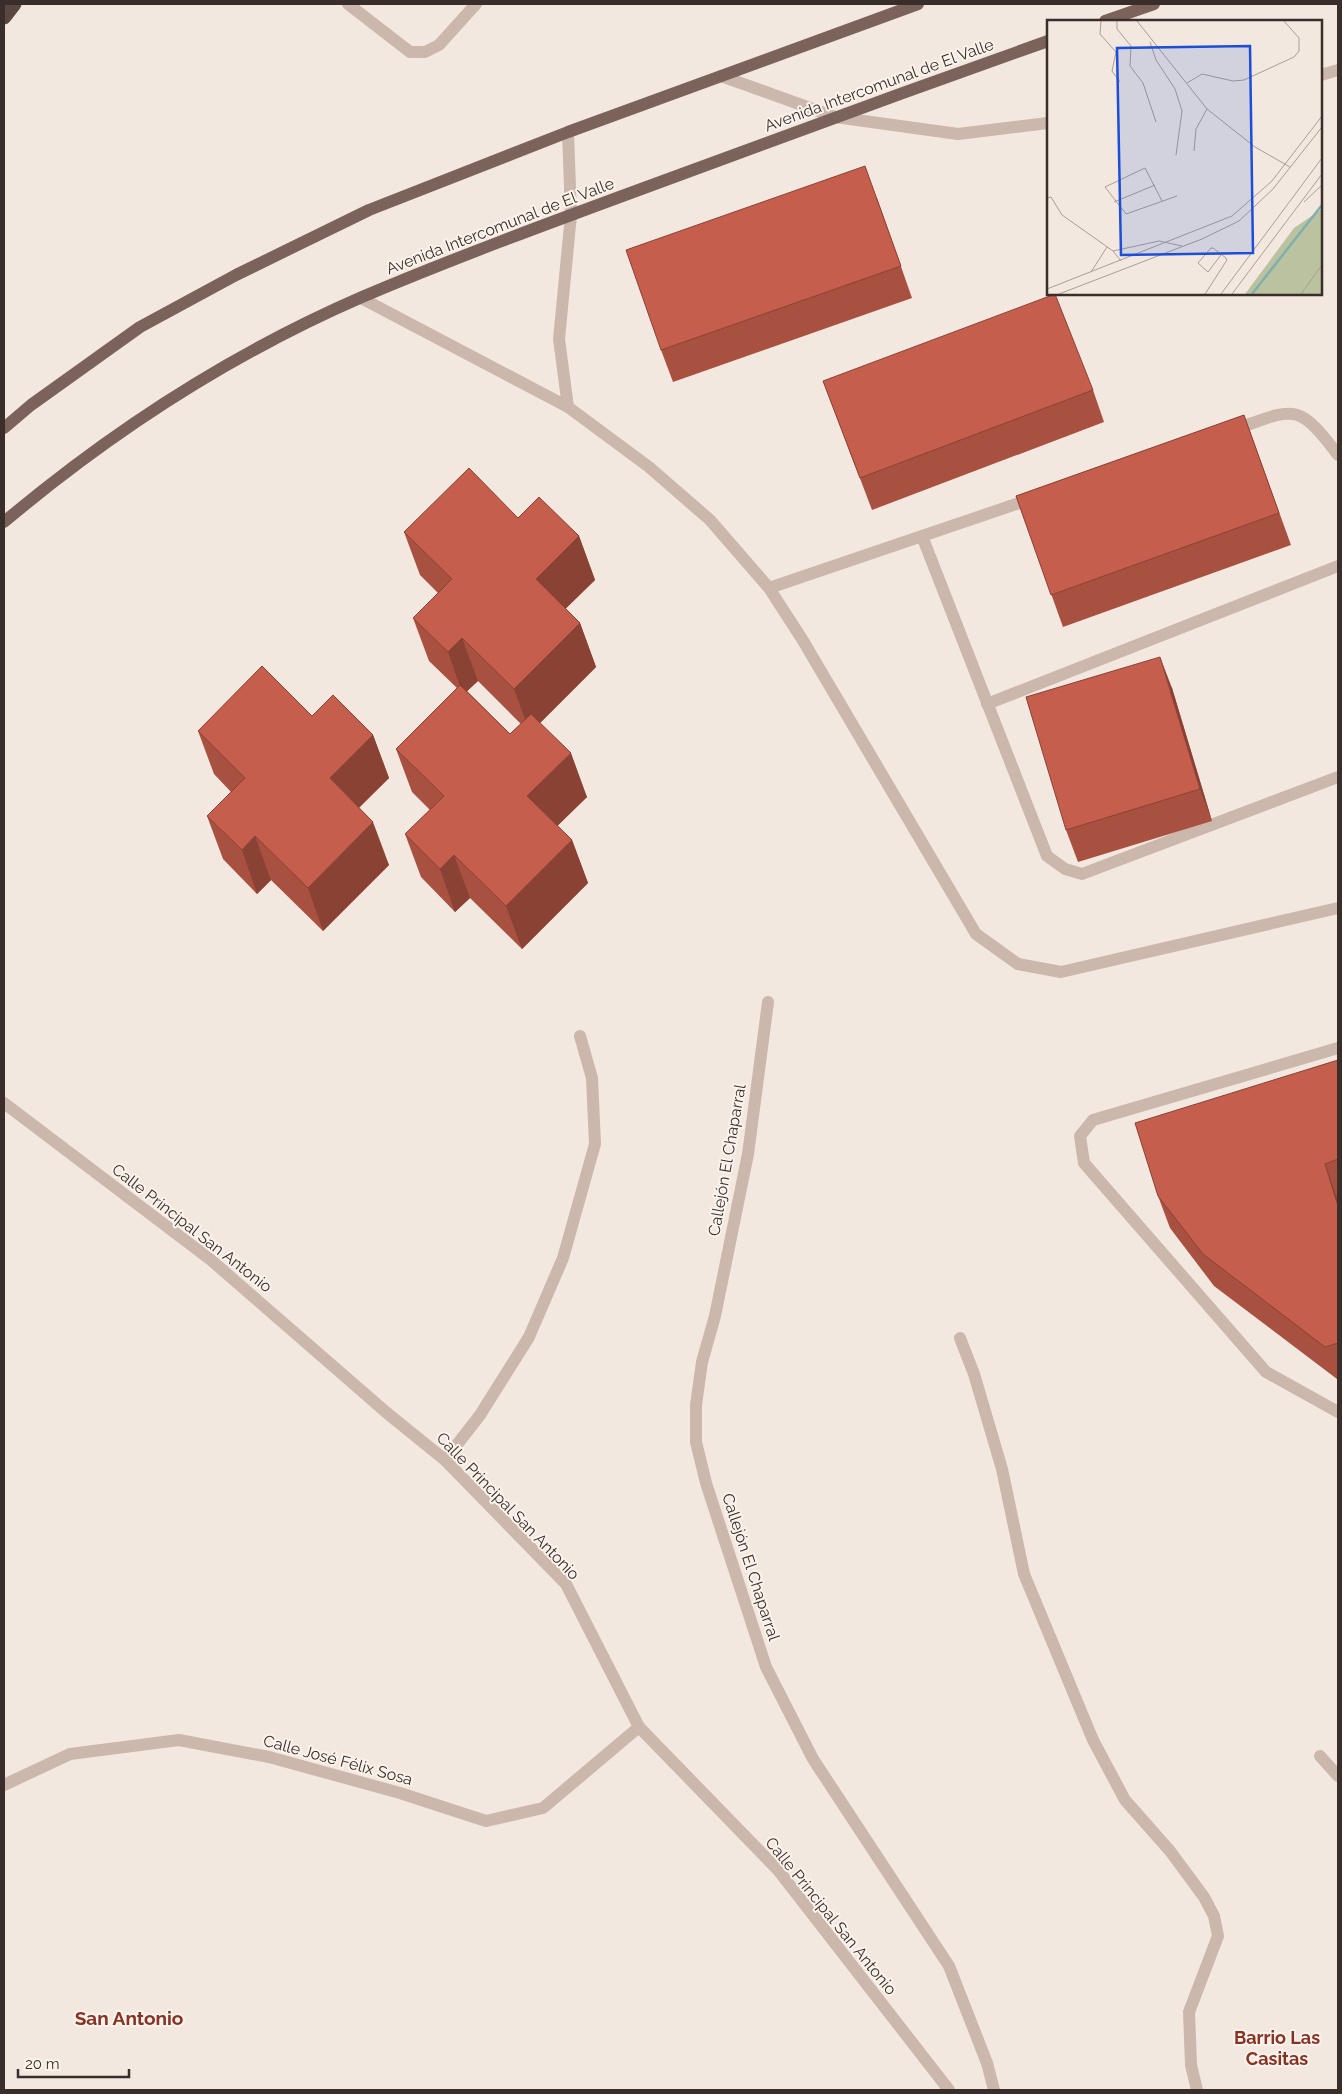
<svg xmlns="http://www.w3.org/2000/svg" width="1342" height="2094" font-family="Raleway,sans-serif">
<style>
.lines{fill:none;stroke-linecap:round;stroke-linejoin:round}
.minor{stroke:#cbb7ab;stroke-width:12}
.major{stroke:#7b635c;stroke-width:12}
.highway{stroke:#5a4742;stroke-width:15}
.wall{fill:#a95141;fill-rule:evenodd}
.shaded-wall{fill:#8a4235}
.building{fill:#c55e4c;stroke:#8a4235}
.labels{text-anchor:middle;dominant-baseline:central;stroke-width:4;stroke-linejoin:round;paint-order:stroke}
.street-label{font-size:16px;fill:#392e2a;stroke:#faf3ec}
.neighbourhood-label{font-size:18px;font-weight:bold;fill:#883224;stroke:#faf3ec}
.quarter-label{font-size:19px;font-weight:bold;fill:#883224;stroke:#faf3ec}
.inset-river{fill:none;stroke:#7fb0ad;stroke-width:2.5}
.inset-road{fill:none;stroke:#a99e97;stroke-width:1}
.view{fill:#1d4ed8;fill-opacity:0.15;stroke:#1d4ed8;stroke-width:2.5}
.inset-edge{fill:none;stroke:#392e2a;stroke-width:2.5}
</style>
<rect width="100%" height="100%" fill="#f3e8e0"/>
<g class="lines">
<g class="minor">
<polyline points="348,4 410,52 425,52 439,45 476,4"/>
<polyline points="1321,75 1338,70"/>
<polyline points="721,76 835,117 958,134 1048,123"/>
<polyline points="568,132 571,215 559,339 568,407"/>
<polyline points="361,298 568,407 649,467 710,520 769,588 802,639 976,934 1018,964 1061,972 1338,908"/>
<path d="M1233,430c60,-21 64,-30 105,25"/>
<polyline points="922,536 1047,856 1065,869 1082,874 1338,777"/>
<polyline points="769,588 1034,498"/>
<polyline points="987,704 1338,566"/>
<polyline points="768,1002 748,1154 715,1316 702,1362 696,1405 696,1442 706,1483 766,1667 813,1759 949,1966 987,2063 994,2090"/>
<polyline points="1338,1048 1093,1120 1080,1136 1084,1163 1266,1372 1338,1412"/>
<polyline points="4,1103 211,1260 387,1413 445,1460 566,1584 639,1727 778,1870 949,2090"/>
<polyline points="960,1338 974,1374 1002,1469 1024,1574 1093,1740 1125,1800 1170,1851 1204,1897 1214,1916 1218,1936 1189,2012 1191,2065 1197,2090"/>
<polyline points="445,1460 480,1415 529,1337 563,1258 595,1144 592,1078 580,1036"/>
<polyline points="1320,1756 1338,1776"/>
<polyline points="4,1785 70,1754 179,1740 269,1757 400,1793 486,1821 543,1808 639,1727"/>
</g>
<g class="major">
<polyline points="1105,21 1154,4"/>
<polyline points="4,428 31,405 140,327 236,275 369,210 568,132 918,4"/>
<path d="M4,522c107,-90 229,-169 358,-225 92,-39 187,-74 282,-109 134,-50 269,-99 404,-147"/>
</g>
<polyline class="highway" points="4,17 14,4"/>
</g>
<g class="wall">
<polygon points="877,198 912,298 673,382 661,350"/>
<polygon points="823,381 1093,390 1104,422 872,510"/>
<polygon points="1244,415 1291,545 1063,627 1016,496"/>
<path d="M518,518l61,18 16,44 -30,29 15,14 16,44 -56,56 47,74 -30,29 15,14 16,43 -66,66 -52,-51 -15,14 -34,-35 -16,-43 25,-24 -18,-18 -16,-43 61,-61 -28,-27 -16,-43 25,-25 -18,-18 -16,-43zM478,681l43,43 -11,10 -43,-43z"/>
<polygon points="1172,688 1212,821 1078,862 1066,830"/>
<polygon points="312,716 373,735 389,778 359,808 389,865 323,931 271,880 257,894 223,859 207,816 231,792 214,774 198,731"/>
<polygon points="1338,1060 1338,1195 1337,1195 1338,1201 1338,1379 1337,1379 1214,1286 1170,1228 1158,1196"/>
</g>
<g class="shaded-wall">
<polygon points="579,536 595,580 551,623 536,579"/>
<polygon points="580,623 596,667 530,733 514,689"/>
<polygon points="462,638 478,681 463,695 448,652"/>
<polygon points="1160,657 1172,688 1212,821 1200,789"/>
<polygon points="373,735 389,778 345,821 330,778"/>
<polygon points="571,753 587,797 543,840 527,796"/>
<polygon points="373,822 389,865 323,931 308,888"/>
<polygon points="255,836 271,880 257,894 242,850"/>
<polygon points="572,840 588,883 522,949 506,906"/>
<polygon points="454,855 470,898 455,912 440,869"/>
<polygon points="1325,1164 1338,1201 1338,1206"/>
</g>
<g class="building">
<polygon points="865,166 901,266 661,350 626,250"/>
<polygon points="1055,294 1093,390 860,478 823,381"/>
<polygon points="1244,415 1279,513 1051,595 1016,496"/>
<polygon points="469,468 518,518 539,497 579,536 536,579 580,623 514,689 462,638 448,652 413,618 452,579 404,532"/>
<polygon points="1160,657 1200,789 1066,830 1026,697"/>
<polygon points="262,666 312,716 333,695 373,735 330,778 373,822 308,888 255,836 242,850 207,816 245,778 198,731"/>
<polygon points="460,685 510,734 531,714 571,753 527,796 572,840 506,906 454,855 440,869 405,834 444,796 396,749"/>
<polygon points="1338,1060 1338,1159 1325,1164 1338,1206 1338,1343 1325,1347 1203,1254 1158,1196 1135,1123"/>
</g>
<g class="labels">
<g class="street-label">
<text transform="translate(879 85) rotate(-20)">Avenida Intercomunal de El Valle</text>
<text transform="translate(500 226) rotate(-21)">Avenida Intercomunal de El Valle</text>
<text transform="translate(727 1160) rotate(-80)">Callejón El Chaparral</text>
<text transform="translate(192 1228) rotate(38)">Calle Principal San Antonio</text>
<text transform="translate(508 1506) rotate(46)">Calle Principal San Antonio</text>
<text transform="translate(751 1567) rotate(72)">Callejón El Chaparral</text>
<text transform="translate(338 1760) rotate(15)">Calle José Félix Sosa</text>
<text transform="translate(831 1916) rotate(51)">Calle Principal San Antonio</text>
</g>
<g class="neighbourhood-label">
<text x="1277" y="2037">Barrio Las<tspan x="1277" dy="21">Casitas</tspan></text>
</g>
<g class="quarter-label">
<text x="129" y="2018">San Antonio</text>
</g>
</g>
<g transform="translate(1047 20)">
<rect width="275" height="275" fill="#f3e8e0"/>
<path d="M275,189v85h-77l49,-66z" fill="#bac29f"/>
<path class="inset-river" d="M205,274l70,-89"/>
<path class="inset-road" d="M54,1l-1,13 16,18 -4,19 8,11M70,1v8l14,17 -1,20 13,17 13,39M90,1l70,88 48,38 35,20M103,22l6,18 19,29 7,22 -6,44M140,63l15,-9 31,7 11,-1 50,-23 5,-6v-13l-15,-17M147,131l2,-22 11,-20M0,178l4,-1 11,18 51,36 8,10M115,181l-17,-33 -40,19 21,27 51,-18M67,182l41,-17M257,182l18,-17M66,231l46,-10 23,5M44,252l16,-25M0,269l185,-73 40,-35 50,-65M12,274l143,-55 37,-18 34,-32 49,-62M158,274l22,-34 -1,-2 -13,-10h-2l-13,15 10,9 13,-17M174,274l101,-136M185,274l90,-120M254,274l21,-29"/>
<path class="view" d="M203,26l3,207 -132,2 -4,-207z"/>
<rect width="275" height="275" class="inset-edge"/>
</g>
<rect width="1342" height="2094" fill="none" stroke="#392e2a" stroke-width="10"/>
<path d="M18 2069v8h111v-8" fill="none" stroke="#392e2a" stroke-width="2.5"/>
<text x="25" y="2069" font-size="15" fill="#392e2a" stroke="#faf3ec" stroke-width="4" paint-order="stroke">20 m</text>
</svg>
